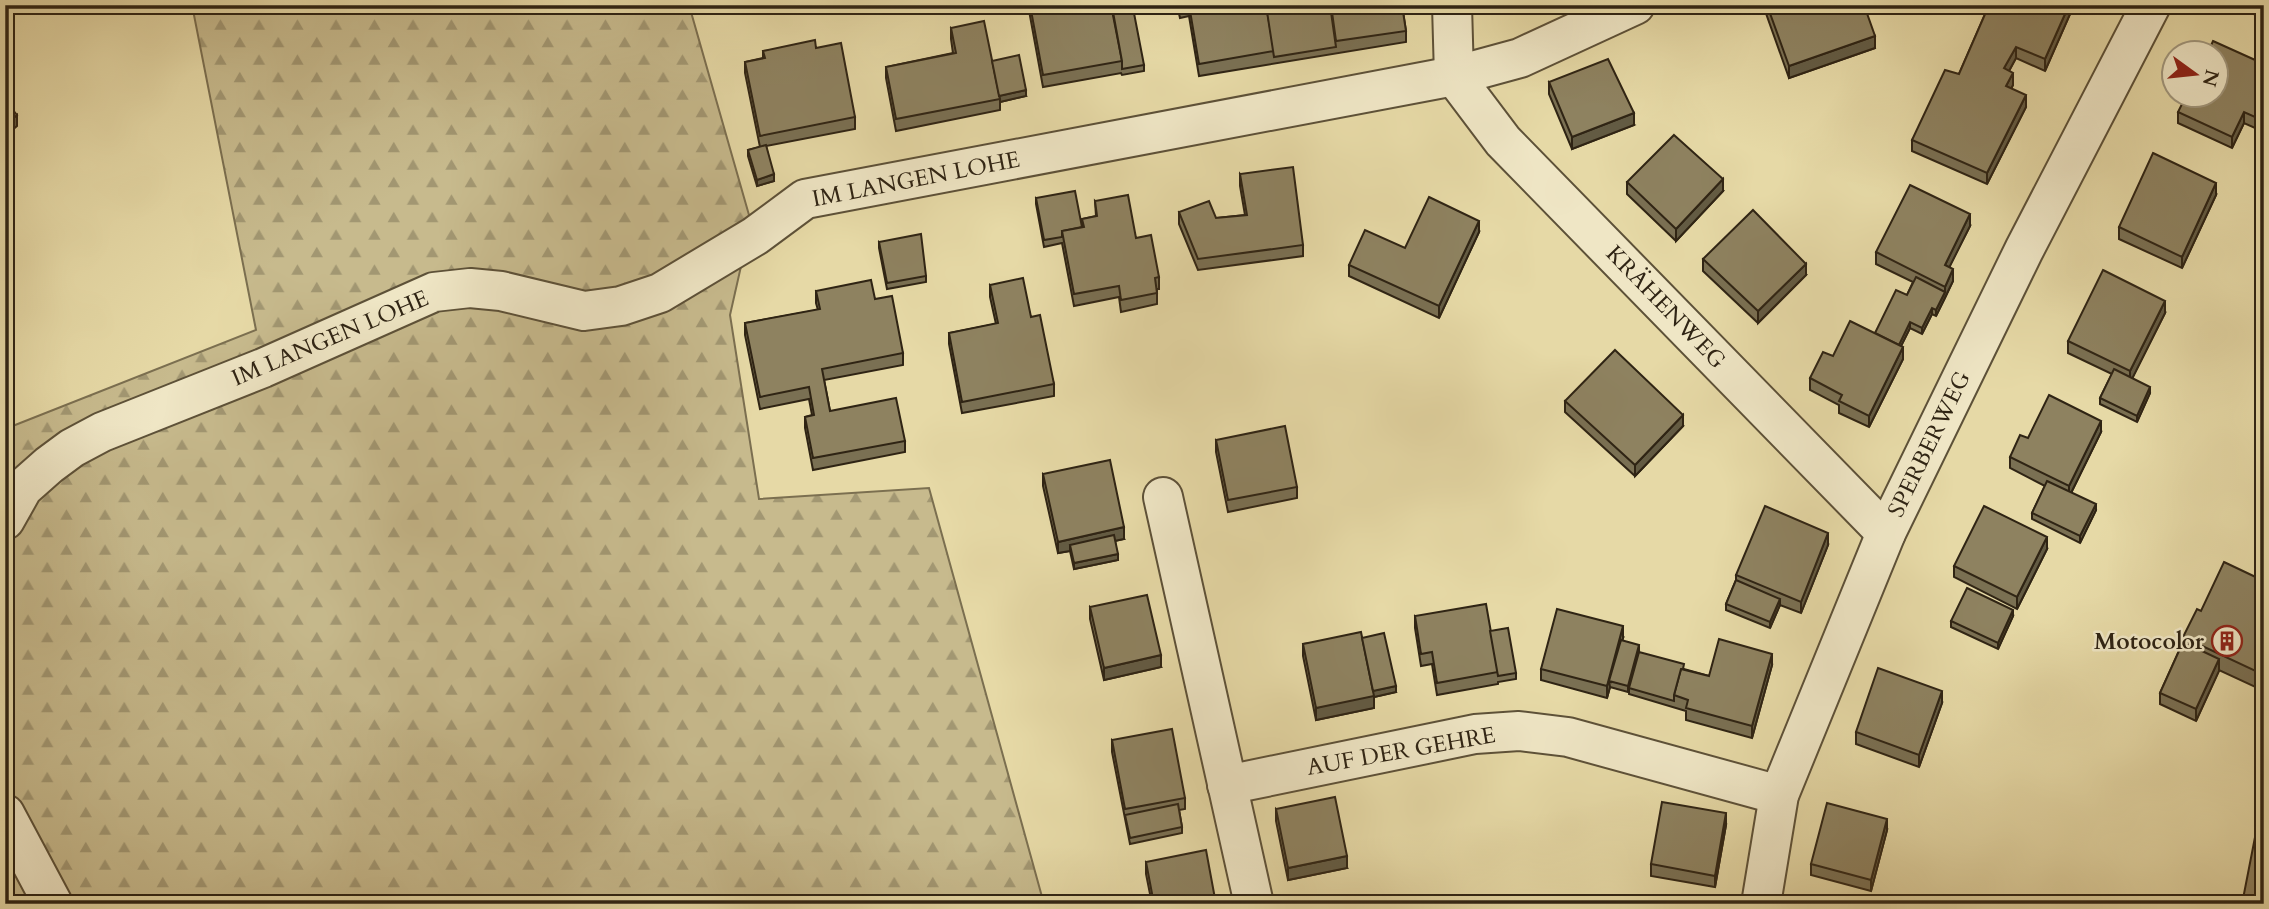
<svg xmlns="http://www.w3.org/2000/svg" width="2269" height="909" font-family="Cardo,serif">
<style>
.forest{fill:url(#forest-firs);stroke:#7b6f50;stroke-width:2}
.lines{fill:none;stroke-linecap:round;stroke-linejoin:round}
.minor-casing{stroke:#5d5138;stroke-width:42}
.minor{stroke:#efe6c5;stroke-width:38}
.wall{fill:#7a7053;stroke:#2f2414;stroke-width:2}
.shaded-wall{fill:#635b43;stroke:#2f2414;stroke-width:2}
.building{fill:#8e8260;stroke:#2f2414;stroke-width:2}
.labels{text-anchor:middle;dominant-baseline:central;stroke-width:5;stroke-linejoin:round;paint-order:stroke}
.street-label{font-size:23px;fill:#2f2414;stroke:#efe6c5}
.poi-label{font-size:23px;font-weight:bold;fill:#2f2414;stroke:#efe6c5;text-anchor:end}
</style>
<defs>
<pattern id="forest-firs" width="22" height="20" patternUnits="userSpaceOnUse" patternTransform="scale(1.75)"><rect width="22" height="20" fill="#c7ba8d"/><path d="M5 1l3.5 6h-7zM16 11l3.5 6h-7z" fill="#a29772"/></pattern>
</defs>
<rect width="100%" height="100%" fill="#e6d9a6"/>
<filter id="stains"><feTurbulence type="fractalNoise" baseFrequency=".00286" numOctaves="4"/><feColorMatrix values="0 0 0 0 .2 0 0 0 0 .09 0 0 0 0 .02 0 0 0 .5 -.17"/></filter>
<radialGradient id="worn" r=".72"><stop offset=".6" stop-color="#630" stop-opacity="0"/><stop offset="1" stop-color="#630" stop-opacity=".3"/></radialGradient>
<polygon class="forest" points="192,5 689,5 751,222 730,315 759,499 929,488 1044,904 5,904 5,429 256,330"/>
<g class="lines">
<g class="minor-casing">
<g id="minor">
<polyline points="1452,5 1454,76"/>
<polyline points="1454,76 1503,141 1886,533"/>
<polyline points="1163,497 1254,904"/>
<polyline points="5,520 23,488 49,465 72,448 102,432 263,368 434,292 470,288 501,291 584,311 621,306 660,293 755,236 805,199 1454,76 1520,58 1635,5"/>
<polyline points="1227,785 1475,734 1519,731 1568,737 1779,795"/>
<polyline points="5,814 53,904"/>
<polyline points="1761,904 1779,795 1886,533 2024,250 2151,5"/>
</g>
</g>
<use href="#minor" class="minor"/>
</g>
<g class="wall">
<polygon points="1028,5 1111,5 1113,12 1144,65 1144,71 1122,75 1121,73 1043,87"/>
<polygon points="1177,5 1402,5 1406,31 1406,42 1199,76 1189,16 1180,18"/>
<polygon points="1763,5 1864,5 1875,48 1789,78"/>
<polygon points="1989,5 2074,5 2045,71 2016,58 2009,71 2013,85 2011,89 2026,107 1987,184 1912,151 1912,140 1959,74"/>
<polygon points="2237,5 2264,5 2264,19 2237,6"/>
<polygon points="951,28 992,61 1026,96 1000,102 1000,110 896,131 886,78 886,67 953,53 951,39"/>
<polygon points="816,48 855,117 855,129 766,146 774,181 757,186 748,156 748,150 760,147 745,73 745,62 763,58 763,51"/>
<polygon points="2264,64 2264,132 2244,123 2232,148 2178,123 2178,112"/>
<polygon points="1549,82 1634,125 1572,149 1549,94"/>
<polygon points="1240,174 1303,245 1303,256 1198,270 1179,224 1179,212 1216,218 1245,215 1240,186"/>
<polygon points="1627,182 1723,191 1676,241 1627,194"/>
<polygon points="2216,195 2182,268 2119,239 2119,227"/>
<polygon points="1036,198 1082,226 1082,219 1096,216 1095,201 1136,238 1159,277 1159,289 1157,289 1157,304 1121,312 1119,297 1074,306 1062,243 1044,247 1036,204"/>
<polygon points="1970,226 1949,267 1953,281 1945,298 1936,316 1932,314 1922,334 1910,328 1901,346 1903,359 1869,427 1839,413 1839,405 1810,390 1810,378 1833,356 1875,333 1907,295 1913,282 1876,264 1876,252"/>
<polygon points="1479,232 1439,318 1349,276 1349,265 1405,248"/>
<polygon points="879,242 926,276 926,282 887,289 879,248"/>
<polygon points="1703,259 1806,275 1758,323 1703,271"/>
<polygon points="990,285 1031,317 1054,384 1054,396 962,413 949,344 949,333 996,324 990,297"/>
<polygon points="816,291 875,299 903,353 903,365 824,380 830,411 905,441 905,452 813,470 805,428 805,417 812,415 809,399 760,409 745,335 745,323 818,310 816,303"/>
<polygon points="2165,313 2132,378 2150,393 2137,422 2100,404 2100,398 2112,374 2068,353 2068,341"/>
<polygon points="1565,401 1683,426 1635,476 1565,412"/>
<polygon points="2101,432 2071,493 2096,510 2080,543 2032,519 2032,513 2045,486 2010,468 2010,457 2028,438"/>
<polygon points="1216,440 1297,487 1297,498 1228,512 1216,452"/>
<polygon points="1043,474 1124,539 1115,541 1118,560 1074,569 1070,551 1058,553 1043,486"/>
<polygon points="1828,545 1801,613 1780,605 1770,628 1726,610 1726,604 1736,580 1736,575"/>
<polygon points="2047,549 2017,609 1954,577 1954,566"/>
<polygon points="2264,581 2264,691 2219,670 2196,721 2160,704 2160,693 2183,642 2183,637"/>
<polygon points="1090,607 1161,667 1104,680 1090,619"/>
<polygon points="1415,616 1516,673 1516,679 1498,682 1498,684 1437,695 1432,664 1421,666 1415,628"/>
<polygon points="2013,616 1998,649 1951,627 1951,621"/>
<polygon points="1362,638 1396,692 1374,697 1374,708 1316,720 1303,656 1303,644"/>
<polygon points="1623,638 1622,640 1639,651 1632,679 1684,669 1709,676 1772,665 1752,738 1686,720 1686,711 1629,694 1629,689 1628,692 1610,687 1607,698 1541,680 1541,669"/>
<polygon points="1942,703 1919,767 1856,744 1856,732"/>
<polygon points="1112,740 1185,798 1185,809 1179,810 1182,827 1182,833 1130,844 1112,752"/>
<polygon points="1276,809 1347,868 1288,880 1276,821"/>
<polygon points="1726,825 1715,887 1651,876 1651,864"/>
<polygon points="1887,830 1871,891 1811,875 1811,864"/>
<polygon points="1146,862 1216,904 1152,904 1146,874"/>
</g>
<g class="shaded-wall">
<polygon points="2069,5 2074,5 2045,71 2045,59"/>
<polygon points="1875,36 1875,48 1789,78 1789,66"/>
<polygon points="2016,47 2016,58 2004,80 2004,68"/>
<polygon points="2013,73 2013,85 2006,98 2006,86"/>
<polygon points="1026,90 1026,96 1000,102 1000,99 998,96"/>
<polygon points="2026,95 2026,107 1987,184 1987,173"/>
<polygon points="2244,112 2244,123 2232,148 2232,137"/>
<polygon points="1634,113 1634,125 1572,149 1572,137"/>
<polygon points="17,115 17,126 5,136 5,125"/>
<polygon points="774,174 774,181 757,186 757,180"/>
<polygon points="1723,179 1723,191 1676,241 1676,229"/>
<polygon points="2216,183 2216,195 2182,268 2182,257"/>
<polygon points="1970,214 1970,226 1945,276 1945,265"/>
<polygon points="1479,221 1479,232 1439,318 1439,306"/>
<polygon points="1806,264 1806,275 1758,323 1758,311"/>
<polygon points="1953,269 1953,281 1936,316 1936,310 1945,292 1945,287"/>
<polygon points="2165,301 2165,313 2130,383 2130,371"/>
<polygon points="1932,308 1932,314 1922,334 1922,328"/>
<polygon points="1910,322 1910,328 1896,356 1896,350"/>
<polygon points="1903,347 1903,359 1869,427 1869,416"/>
<polygon points="2150,387 2150,393 2137,422 2137,416"/>
<polygon points="1683,415 1683,426 1635,476 1635,465"/>
<polygon points="2101,421 2101,432 2069,497 2069,486"/>
<polygon points="2096,504 2096,510 2080,543 2080,536"/>
<polygon points="1124,527 1124,539 1071,550 1070,545 1070,551 1058,553 1058,542"/>
<polygon points="1828,533 1828,545 1801,613 1801,602"/>
<polygon points="2047,537 2047,549 2017,609 2017,597"/>
<polygon points="1118,554 1118,560 1074,569 1074,563"/>
<polygon points="1780,599 1780,605 1770,628 1770,622"/>
<polygon points="2013,610 2013,616 1998,649 1998,643"/>
<polygon points="1623,626 1623,638 1611,682 1609,681 1610,687 1607,698 1607,686"/>
<polygon points="1639,645 1639,651 1628,692 1628,686"/>
<polygon points="1772,654 1772,665 1752,738 1752,726"/>
<polygon points="1161,655 1161,667 1104,680 1104,668"/>
<polygon points="2219,659 2219,671 2196,721 2196,709"/>
<polygon points="1396,686 1396,692 1374,697 1374,708 1316,720 1316,708 1371,691"/>
<polygon points="1942,691 1942,703 1919,767 1919,755"/>
<polygon points="1726,813 1726,825 1715,887 1715,876"/>
<polygon points="1887,819 1887,830 1871,891 1871,880"/>
<polygon points="1347,856 1347,868 1288,880 1288,868"/>
</g>
<g class="building">
<polygon points="1030,5 1111,5 1122,61 1043,75"/>
<polygon points="1189,5 1266,5 1274,51 1199,64"/>
<polygon points="1266,5 1330,5 1336,47 1274,57"/>
<polygon points="1331,5 1402,5 1406,31 1336,41"/>
<polygon points="1767,5 1864,5 1875,36 1789,66"/>
<polygon points="1989,5 2069,5 2045,59 2016,47 2004,68 2013,73 2006,86 2026,95 1987,173 1912,140 1945,70 1959,74"/>
<polygon points="1133,8 1144,65 1122,69 1122,61 1113,12"/>
<polygon points="984,21 1000,99 896,119 886,67 956,53 951,28"/>
<polygon points="815,40 816,48 841,43 855,117 760,136 745,62 765,58 763,51"/>
<polygon points="2213,41 2264,64 2264,121 2244,112 2232,137 2178,112 2187,94 2216,94 2216,52 2208,52"/>
<polygon points="1019,55 1026,90 999,96 992,61"/>
<polygon points="1608,59 1634,113 1572,137 1549,82"/>
<polygon points="5,100 17,115 5,125"/>
<polygon points="1674,135 1723,179 1676,229 1627,182"/>
<polygon points="766,145 774,174 757,180 748,150"/>
<polygon points="2153,153 2216,183 2182,257 2119,227"/>
<polygon points="1293,167 1303,245 1198,259 1179,212 1209,201 1216,218 1247,215 1240,174"/>
<polygon points="1910,185 1970,214 1945,265 1953,269 1945,287 1876,252"/>
<polygon points="1075,191 1082,227 1062,231 1062,237 1044,240 1036,198"/>
<polygon points="1128,195 1136,238 1151,235 1159,277 1155,278 1157,293 1121,300 1119,286 1074,294 1062,231 1084,227 1082,219 1097,216 1095,201"/>
<polygon points="1429,197 1479,221 1439,306 1349,265 1365,230 1405,248"/>
<polygon points="1753,210 1806,264 1758,311 1703,259"/>
<polygon points="921,234 926,276 887,283 879,242"/>
<polygon points="2103,270 2165,301 2130,371 2068,341"/>
<polygon points="1916,277 1945,292 1936,310 1932,308 1922,328 1910,322 1899,345 1875,333 1896,290 1907,295"/>
<polygon points="1023,278 1031,317 1040,315 1054,384 962,402 949,333 998,323 990,285"/>
<polygon points="871,280 875,299 892,296 903,353 822,369 830,411 896,398 905,441 813,458 805,417 814,415 809,387 760,397 745,323 820,309 816,291"/>
<polygon points="1850,321 1903,347 1869,416 1839,401 1842,395 1810,378 1823,352 1833,356"/>
<polygon points="1615,350 1683,415 1635,465 1565,401"/>
<polygon points="2114,369 2150,387 2137,416 2100,398"/>
<polygon points="2049,395 2101,421 2069,486 2010,457 2020,435 2028,438"/>
<polygon points="1285,426 1297,487 1228,500 1216,440"/>
<polygon points="1110,460 1124,527 1058,542 1043,474"/>
<polygon points="2047,481 2096,504 2080,536 2032,513"/>
<polygon points="1765,506 1828,533 1801,602 1736,575"/>
<polygon points="1984,506 2047,537 2017,597 1954,566"/>
<polygon points="1114,535 1118,554 1074,563 1070,545"/>
<polygon points="2224,562 2264,581 2264,675 2183,637 2197,609 2201,611"/>
<polygon points="1736,580 1780,599 1770,622 1726,604"/>
<polygon points="1967,588 2013,610 1998,643 1951,621"/>
<polygon points="1147,595 1161,655 1104,668 1090,607"/>
<polygon points="1486,604 1498,672 1437,683 1432,652 1421,654 1415,616"/>
<polygon points="1557,609 1623,626 1607,686 1541,669"/>
<polygon points="1508,628 1516,673 1498,676 1490,631"/>
<polygon points="1361,632 1374,696 1316,708 1303,644"/>
<polygon points="1384,633 1396,686 1373,691 1362,638"/>
<polygon points="1719,639 1772,654 1752,726 1686,708 1688,700 1674,695 1681,669 1709,676"/>
<polygon points="1621,640 1639,645 1628,686 1609,681"/>
<polygon points="2183,642 2219,659 2196,709 2160,693"/>
<polygon points="1639,652 1684,664 1683,669 1681,669 1674,695 1674,701 1629,688"/>
<polygon points="1878,668 1942,691 1919,755 1856,732"/>
<polygon points="1172,729 1185,798 1125,809 1112,740"/>
<polygon points="2264,791 2264,904 2242,904"/>
<polygon points="1335,797 1347,856 1288,868 1276,809"/>
<polygon points="1662,802 1726,813 1715,876 1651,864"/>
<polygon points="1827,803 1887,819 1871,880 1811,864"/>
<polygon points="1178,804 1182,827 1130,838 1125,815"/>
<polygon points="1206,850 1216,904 1154,904 1146,862"/>
<polygon points="1821,898 1846,904 1820,904"/>
</g>
<defs>
<g id="building-ring" transform="scale(1.575)"><circle r="9.5" fill="#efe6c5" stroke="#8f2418" stroke-width="1.5"/><path d="M-4-6H4V6H1V3H-1V6H-4ZM-2.5-4.3h1.7v1.8h-1.7ZM.8-4.3h1.7v1.8H.8ZM-2.5-1h1.7V.8h-1.7ZM.8-1h1.7V.8H.8Z" fill="#8f2418"/></g>
</defs>
<g fill-rule="evenodd">
<use href="#building-ring" x="2227" y="641"/>
</g>
<g class="labels">
<g class="street-label">
<text transform="translate(916 179) rotate(-11)">IM LANGEN LOHE</text>
<text transform="translate(1666 307) rotate(46)">KRÄHENWEG</text>
<text transform="translate(330 338) rotate(-23)">IM LANGEN LOHE</text>
<text transform="translate(1929 444) rotate(-64)">SPERBERWEG</text>
<text transform="translate(1401 751) rotate(-10)">AUF DER GEHRE</text>
</g>
<g class="poi-label">
<text x="2204" y="641">Motocolor</text>
</g>
</g>
<rect width="2269" height="909" fill="none" stroke="#e6d9a6" stroke-width="28"/>
<rect x="7" y="7" width="2255" height="895" fill="none" stroke="#2f2414" stroke-width="3.5"/>
<rect x="14" y="14" width="2241" height="881" fill="none" stroke="#2f2414" stroke-width="2"/>
<g transform="translate(2195 74) rotate(105)"><circle r="33" fill="#efe6c5" stroke="#a2987e" stroke-width="2"/>
<path d="M0-5L12 26L0 18L-12 26Z" fill="#8f2418"/>
<text y="-10" font-size="19" font-weight="bold" text-anchor="middle" fill="#2f2414">N</text>
</g>
<rect width="100%" height="100%" filter="url(#stains)"/>
<rect width="100%" height="100%" fill="url(#worn)"/>
</svg>
